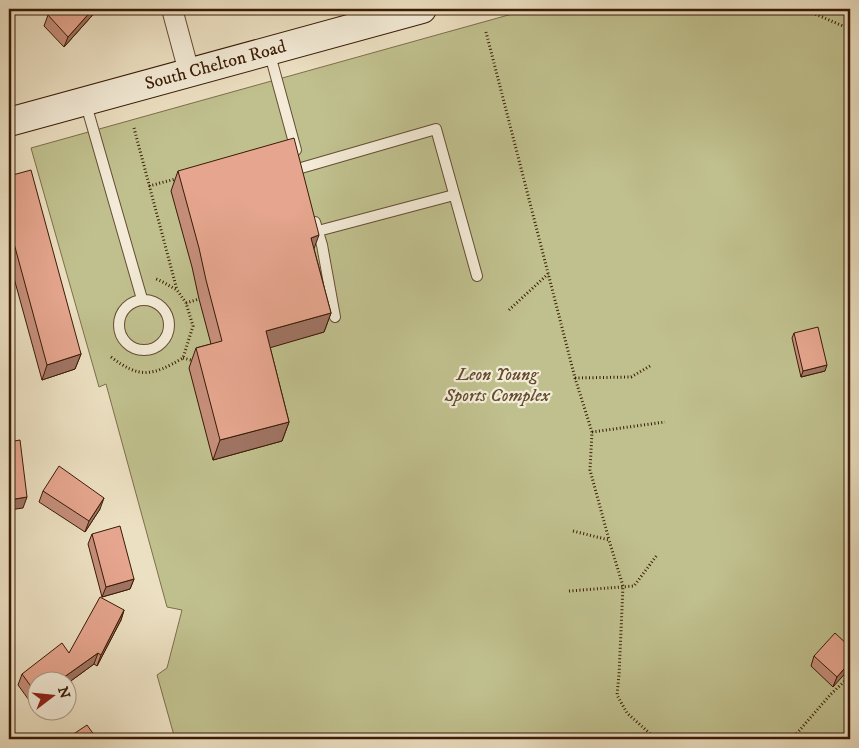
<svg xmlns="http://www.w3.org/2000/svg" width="859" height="748" font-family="'IM FELL DW Pica',serif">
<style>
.green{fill:#c0c08e;stroke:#7d6e4a}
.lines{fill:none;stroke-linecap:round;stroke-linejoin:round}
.service-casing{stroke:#664c34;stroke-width:12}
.minor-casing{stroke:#664c34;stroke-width:22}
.secondary-casing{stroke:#3a1b05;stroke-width:30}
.path{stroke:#3a1b05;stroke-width:3;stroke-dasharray:1 2.5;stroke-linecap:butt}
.service{stroke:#f3ebd7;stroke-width:10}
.minor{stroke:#f3ebd7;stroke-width:20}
.secondary{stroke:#f3ebd7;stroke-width:28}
.wall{fill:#c58e7a;stroke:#3a1b05}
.shaded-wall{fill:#a07463;stroke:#3a1b05}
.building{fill:#e5a58e;stroke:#3a1b05}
.labels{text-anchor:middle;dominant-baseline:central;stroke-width:4.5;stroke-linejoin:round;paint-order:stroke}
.street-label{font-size:18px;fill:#3a1b05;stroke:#f3ebd7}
.park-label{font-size:18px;font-style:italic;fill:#624d2e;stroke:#f3ebd7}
</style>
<rect width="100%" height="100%" fill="#ece0c2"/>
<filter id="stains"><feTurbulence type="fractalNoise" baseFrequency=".004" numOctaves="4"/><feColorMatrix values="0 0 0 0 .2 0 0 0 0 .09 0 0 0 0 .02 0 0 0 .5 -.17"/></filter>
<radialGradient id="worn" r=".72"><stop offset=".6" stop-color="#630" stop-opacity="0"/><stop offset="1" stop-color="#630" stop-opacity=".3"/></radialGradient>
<polygon class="green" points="530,9 850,9 850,739 175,739 157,675 167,668 182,610 167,607 106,384 99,387 31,148"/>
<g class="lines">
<g class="service-casing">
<g id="service">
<polyline points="269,51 296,150"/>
<polyline points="85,101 142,299"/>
<polyline points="301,168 436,129 477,276"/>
<polyline points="315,222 322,245 335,317"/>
<polyline points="318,231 454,195"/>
<circle cx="144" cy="325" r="25"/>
</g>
</g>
<g class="minor-casing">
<polyline id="minor" points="172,9 189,72"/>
</g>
<g class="secondary-casing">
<g id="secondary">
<path id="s1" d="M9,122l413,-113"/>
</g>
</g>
<g class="path">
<polyline points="788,9 815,14 850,29"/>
<polyline points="486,32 575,378 592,432 590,470 609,540"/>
<polyline points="134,128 177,290"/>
<polyline points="149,186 179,178"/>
<polyline points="186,303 199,299"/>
<polyline points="509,310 548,274"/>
<path d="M111,357c29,22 41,19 72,1l10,-32 -7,-23 -9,-13 -16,-9 -7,-3"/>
<polyline points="183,358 195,361"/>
<polyline points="575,378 631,377 650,366"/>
<polyline points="592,432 665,422"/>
<polyline points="573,531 609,540 623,586 619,675 617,695 627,713 656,739"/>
<polyline points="569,591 634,586 657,555"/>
<polyline points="792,739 830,695 850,676"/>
</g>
<use href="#service" class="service"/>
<use href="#minor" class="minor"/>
<use href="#secondary" class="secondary"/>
</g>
<g class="wall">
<polygon points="54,9 98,9 64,47 44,26 48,15"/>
<polygon points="178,171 314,249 331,313 324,332 270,347 289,422 282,441 213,460 189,368 196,348 211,344 199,299 192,267 171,191"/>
<polygon points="9,176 81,354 75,369 42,380 9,260"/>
<polygon points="794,333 825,371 801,377 792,338"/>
<polygon points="43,491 100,509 85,532 39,502"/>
<polygon points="92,534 134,579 130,589 102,597 88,544"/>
<polygon points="124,610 121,620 97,666 94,664 68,683 68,680 38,680 38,705 34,707 18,685 22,674 69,653"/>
<polygon points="850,647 833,687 811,666 814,656"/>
</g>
<g class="shaded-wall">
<polygon points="93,9 98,9 64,47 68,37"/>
<polygon points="319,235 312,254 311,238"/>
<polygon points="331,313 324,332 259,351 266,331"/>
<polygon points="81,354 75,369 42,380 47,365"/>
<polygon points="827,365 825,371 801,377 803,371"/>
<polygon points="289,422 282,441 213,460 220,440"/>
<polygon points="27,497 23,508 9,510 9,500"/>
<polygon points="104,498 100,509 85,532 89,521"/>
<polygon points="134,579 130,589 102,597 106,587"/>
<polygon points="124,610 121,620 97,666 101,655"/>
<polygon points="98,653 94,664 68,683 68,680 60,680"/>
<polygon points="850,662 850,668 833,687 837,677"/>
<polygon points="38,698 38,705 34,707"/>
</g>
<g class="building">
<polygon points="54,9 93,9 68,37 48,15"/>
<polygon points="294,138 319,235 311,238 331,313 266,331 289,422 220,440 196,348 222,341 206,280 199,248 178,171"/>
<polygon points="31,170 81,354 47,365 9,225 9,176"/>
<polygon points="818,327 827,365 803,371 794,333"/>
<polygon points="20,440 27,497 9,500 9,442"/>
<polygon points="59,466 104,498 89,521 43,491"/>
<polygon points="120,526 134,579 106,587 92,534"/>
<polygon points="100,597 124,610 101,655 98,653 60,680 38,680 38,696 22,674 62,643 69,653"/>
<polygon points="835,633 850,647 850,662 837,677 814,656"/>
<polygon points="87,725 97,739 66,739"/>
</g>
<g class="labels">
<g class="street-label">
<text stroke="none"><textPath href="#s1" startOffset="214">South Chelton Road</textPath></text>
</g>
<g class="park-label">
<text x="497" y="375">Leon Young<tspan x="497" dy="21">Sports Complex</tspan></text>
</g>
</g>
<rect width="859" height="748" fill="none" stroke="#ece0c2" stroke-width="30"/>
<rect x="10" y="10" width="839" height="728" fill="none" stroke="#3a1b05" stroke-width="2.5"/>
<rect x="15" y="15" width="829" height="718" fill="none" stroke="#3a1b05"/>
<g transform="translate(52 696) rotate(74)"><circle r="24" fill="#f3ebd7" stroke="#a99883"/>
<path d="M0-4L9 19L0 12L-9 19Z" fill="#8f2418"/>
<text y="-8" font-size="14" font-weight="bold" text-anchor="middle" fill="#3a1b05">N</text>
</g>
<rect width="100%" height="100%" filter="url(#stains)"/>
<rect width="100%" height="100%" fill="url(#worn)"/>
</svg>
